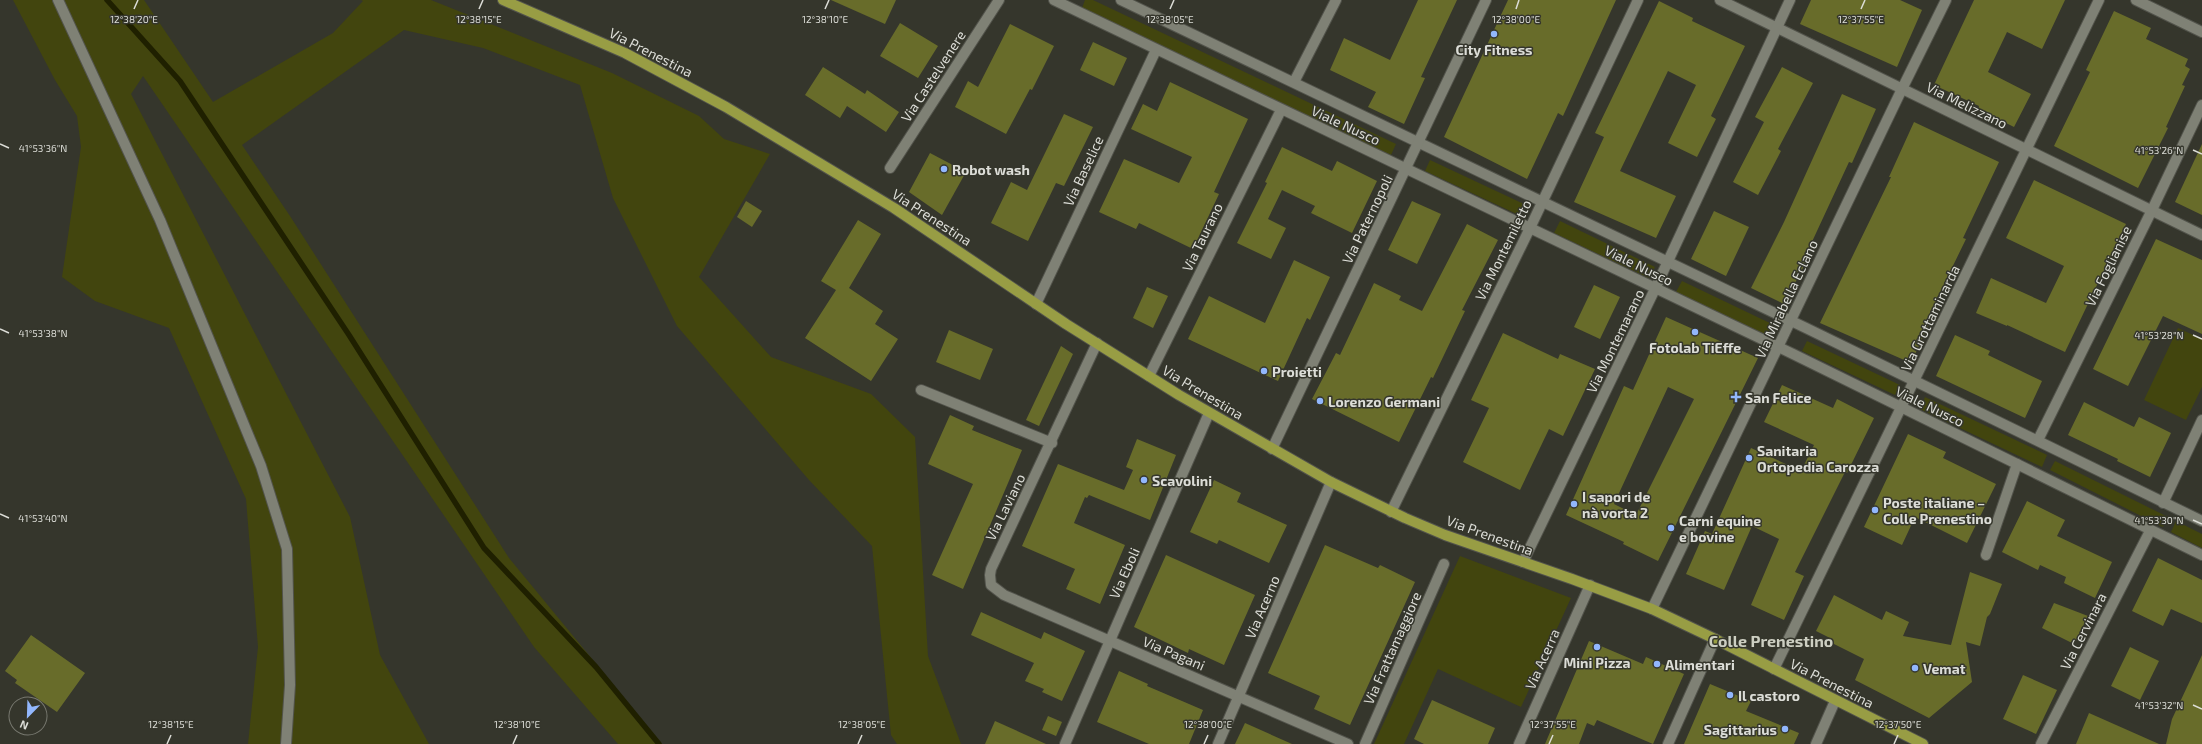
<svg xmlns="http://www.w3.org/2000/svg" width="2202" height="744" font-family="'Exo 2',sans-serif">
<style>
.green{fill:#42450e}
.lines{fill:none;stroke-linecap:round;stroke-linejoin:round}
.stream{stroke:#1f2000;stroke-width:5.5}
.building{fill:#686c2a;fill-rule:evenodd}
.minor-casing{stroke:#52534b;stroke-width:12}
.major-casing{stroke:#52534b;stroke-width:12}
.minor{stroke:#7f8175;stroke-width:10}
.major{stroke:#989d44;stroke-width:10}
.ticks{fill:none;stroke:#dcddd7;stroke-width:1.5}
.poi-dot{fill:#92b7fd;stroke:#35362c;stroke-width:1.5}
.labels{text-anchor:middle;dominant-baseline:central;stroke-width:3;stroke-linejoin:round;paint-order:stroke}
.poi-label{font-size:14px;font-weight:bold;fill:#dcddd7;stroke:#35362c;text-anchor:start}
.street-label{font-size:14px;fill:#dcddd7;stroke:#35362c}
.quarter-label{font-size:16px;font-weight:bold;fill:#cdcfc2;stroke:#35362c}
.ticks-label{font-size:10px;text-anchor:middle;fill:#dcddd7;stroke:#35362c;stroke-width:3;stroke-linejoin:round;paint-order:stroke}
</style>
<rect width="100%" height="100%" fill="#35362c"/>
<g class="green">
<polygon points="13,0 144,0 213,102 333,33 363,1 361,0 431,0 612,73 699,116 724,139 770,154 699,277 771,357 871,394 915,437 928,656 961,744 897,744 891,735 872,546 809,480 677,326 613,198 580,85 483,48 404,30 242,145 290,216 509,558 662,744 618,744 534,647 143,76 131,94 350,517 380,655 429,744 248,744 258,647 246,499 169,328 95,301 62,277 81,147 77,116 55,80"/>
<polygon points="1085,0 1093,0 1396,144 1391,155 1082,8"/>
<polygon points="1430,160 1526,205 1521,216 1425,171"/>
<polygon points="1560,221 1655,267 1649,278 1554,233"/>
<polygon points="1682,281 1774,325 1769,336 1676,292"/>
<polygon points="2178,328 2202,339 2202,387 2186,420 2144,400"/>
<polygon points="1807,341 1900,385 1895,395 1802,351"/>
<polygon points="1925,397 2047,455 2042,467 1920,409"/>
<polygon points="2055,461 2168,517 2163,527 2050,470"/>
<polygon points="2176,521 2202,534 2202,548 2171,532"/>
<polygon points="1460,556 1571,598 1521,707 1438,669 1404,744 1374,744"/>
</g>
<g class="lines">
<polyline class="stream" points="107,0 180,81 349,335 484,548 596,667 659,744"/>
</g>
<g class="building">
<polygon points="831,0 896,0 885,24"/>
<polygon points="1418,0 1457,0 1421,77 1425,78 1404,124 1368,107 1376,92 1330,70 1344,38 1390,60"/>
<polygon points="1508,0 1616,0 1563,116 1558,113 1527,179 1444,137"/>
<polygon points="1811,0 1900,0 1922,10 1897,67 1800,24"/>
<polygon points="1974,0 2065,0 2042,49 2007,32 1988,72 2031,94 2014,127 1978,109 1979,106 1934,85"/>
<polygon points="1659,1 1693,18 1692,21 1745,46 1711,116 1716,119 1697,157 1668,143 1696,85 1668,71 1620,171 1676,196 1656,238 1574,202 1604,137 1595,133"/>
<polygon points="2114,11 2151,28 2146,39 2188,59 2185,66 2190,69 2182,85 2185,86 2166,127 2168,128 2138,188 2054,146 2090,72 2086,70"/>
<polygon points="900,23 938,46 918,78 880,56"/>
<polygon points="1010,24 1054,46 1032,90 1030,89 1006,134 955,107 968,81 978,87"/>
<polygon points="1093,42 1127,58 1114,86 1080,70"/>
<polygon points="823,67 865,94 867,90 899,112 886,132 847,106 840,118 805,95"/>
<polygon points="1782,67 1813,83 1778,149 1781,151 1758,195 1733,182 1764,122 1755,117"/>
<polygon points="1170,82 1248,119 1214,192 1219,194 1193,249 1139,223 1136,229 1099,212 1124,159 1179,183 1192,157 1131,129 1143,104 1157,111"/>
<polygon points="1842,94 1876,109 1852,163 1849,162 1804,259 1807,260 1784,304 1751,288 1784,222"/>
<polygon points="1064,114 1093,127 1064,186 1056,183 1028,241 991,223 1011,182 1027,190"/>
<polygon points="1914,122 1999,162 1963,238 1966,239 1930,313 1933,315 1911,363 1820,323 1891,177 1889,177"/>
<polygon points="2202,144 2202,215 2175,202"/>
<polygon points="1282,147 1332,171 1337,161 1377,181 1352,233 1311,213 1315,206 1282,190 1268,219 1286,228 1271,259 1237,243 1267,183 1265,182"/>
<polygon points="930,153 966,172 942,215 909,192"/>
<polygon points="2034,180 2126,224 2065,352 2007,325 2007,326 1976,313 1991,278 2046,303 2064,266 2006,238"/>
<polygon points="746,201 762,211 752,227 737,217"/>
<polygon points="1412,201 1441,214 1417,264 1388,250"/>
<polygon points="1714,211 1749,227 1726,276 1691,259"/>
<polygon points="858,220 881,234 849,288 883,311 875,324 898,339 871,381 805,338 836,290 821,281"/>
<polygon points="1467,224 1498,240 1462,310 1465,311 1433,378 1431,377 1399,442 1312,399 1336,353 1340,355 1374,283 1401,296 1399,300 1422,311"/>
<polygon points="2156,239 2202,260 2202,334 2163,316 2128,386 2093,369"/>
<polygon points="1294,260 1330,277 1310,320 1307,318 1278,381 1188,339 1209,296 1265,323"/>
<polygon points="1594,285 1620,297 1600,339 1574,327"/>
<polygon points="1147,287 1168,296 1153,328 1133,318"/>
<path d="M1666,317l92,41 -100,203 -35,-17 1,-2 -58,-27 58,-129 9,4zM1668,387l26,12 -58,116 -22,-11z"/>
<polygon points="949,330 993,349 980,380 936,362"/>
<polygon points="1503,333 1558,359 1560,354 1595,369 1563,436 1549,429 1520,490 1463,462 1489,408 1471,400"/>
<polygon points="1955,335 1990,351 1988,355 2042,381 2025,418 1936,376"/>
<polygon points="1061,346 1073,354 1039,426 1026,420"/>
<polygon points="1782,385 1833,408 1837,399 1874,418 1847,473 1845,472 1795,572 1804,576 1784,620 1751,605 1779,539 1752,526 1724,590 1686,574 1705,531 1712,534 1751,448 1801,471 1814,445 1764,422"/>
<polygon points="2084,402 2134,427 2139,417 2171,433 2150,477 2117,461 2118,459 2068,435"/>
<polygon points="950,415 974,426 972,430 1022,450 963,589 932,575 973,484 928,464"/>
<polygon points="1908,434 1946,452 1943,458 1996,484 1967,543 1915,517 1902,545 1864,527"/>
<polygon points="1137,439 1176,455 1150,520 1089,495 1087,498 1085,497 1074,523 1125,545 1100,604 1066,589 1075,569 1022,546 1058,464 1124,490 1133,470 1126,467"/>
<polygon points="1214,480 1241,493 1237,502 1287,525 1269,563 1219,540 1217,544 1190,532"/>
<polygon points="2027,501 2065,520 2057,536 2112,562 2095,598 2064,583 2066,577 2040,565 2038,570 2002,552"/>
<polygon points="1325,545 1378,568 1380,565 1415,582 1350,725 1314,709 1320,696 1268,673"/>
<polygon points="1166,555 1255,595 1224,665 1189,649 1188,653 1134,627"/>
<polygon points="2158,558 2202,580 2202,623 2171,609 2163,626 2132,611"/>
<polygon points="1970,572 2002,584 1990,614 1987,617 1980,646 1966,642 1972,682 1929,718 1855,680 1864,659 1830,642 1832,639 1816,631 1834,595 1882,620 1886,611 1909,622 1903,636 1951,645"/>
<polygon points="2054,603 2088,616 2074,644 2042,628"/>
<polygon points="981,612 1041,639 1044,632 1085,651 1062,701 1042,692 1044,689 1025,681 1034,663 971,635"/>
<polygon points="31,635 85,673 57,712 15,683 17,680 5,671"/>
<polygon points="1589,641 1643,664 1646,657 1684,674 1653,744 1597,720 1594,726 1587,723 1579,744 1545,744"/>
<polygon points="2130,647 2159,661 2140,700 2111,686"/>
<polygon points="2202,655 2202,744 2166,744 2172,719"/>
<polygon points="1119,671 1148,684 1147,686 1203,710 1189,744 1149,744 1097,722"/>
<polygon points="2023,675 2057,690 2036,734 2003,719"/>
<polygon points="1710,684 1751,701 1746,711 1799,733 1794,744 1684,744"/>
<polygon points="1432,700 1495,728 1488,744 1424,744 1414,739"/>
<polygon points="2089,713 2159,744 2076,744"/>
<polygon points="1048,716 1062,722 1056,736 1042,730"/>
<polygon points="995,721 1046,744 985,744"/>
<polygon points="1245,723 1292,744 1235,744"/>
</g>
<g class="lines">
<g class="minor-casing">
<g id="minor">
<polyline points="58,0 160,220 261,466 287,549 290,685 286,744"/>
<polyline points="1054,0 1793,354 2202,555"/>
<polyline points="1121,0 1806,328 2202,521"/>
<polyline points="1720,0 2202,235"/>
<polyline points="2136,0 2202,32"/>
<polyline points="1294,82 1336,0"/>
<polyline points="890,168 999,0"/>
<polyline points="1036,304 1156,50"/>
<polyline points="1097,343 991,569 990,575 991,585 1004,595 1348,744"/>
<polyline points="1149,376 1281,110"/>
<polyline points="921,390 1052,443"/>
<polyline points="2038,440 2152,210 2202,105"/>
<polyline points="1272,449 1486,0"/>
<polyline points="2163,503 2202,420"/>
<polyline points="1391,512 1530,228 1638,0"/>
<polyline points="1986,555 2017,464"/>
<polyline points="1523,562 1655,289 1790,0"/>
<polyline points="1652,609 1902,89 1946,0"/>
<polyline points="1774,669 2099,0"/>
<polyline points="1065,744 1209,413"/>
<polyline points="1218,744 1331,482"/>
<polyline points="1365,744 1444,564"/>
<polyline points="1519,744 1590,585"/>
<polyline points="1668,744 1715,639"/>
<polyline points="1816,744 1835,701"/>
<polyline points="2041,744 2150,531"/>
</g>
</g>
<g class="major-casing">
<polyline id="major" points="503,0 625,53 726,107 894,208 1066,324 1179,395 1331,482 1405,518 1445,535 1572,579 1652,609 1715,639 1923,744"/>
</g>
<use href="#minor" class="minor"/>
<use href="#major" class="major"/>
</g>
<path class="ticks" d="M134,9l4,-9M479,9l4,-9M825,9l4,-9M1170,9l4,-9M1516,9l3,-9M1861,9l4,-9M0,144l9,4M2193,150l9,4M0,329l9,4M2193,335l9,4M0,514l9,4M2193,520l9,4M2193,705l9,4M167,744l4,-9M513,744l4,-9M858,744l4,-9M1204,744l4,-9M1549,744l4,-9M1894,744l4,-9"/>
<g class="poi-dot">
<circle cx="1494" cy="34" r="4"/>
<circle cx="944" cy="169" r="4"/>
<circle cx="1695" cy="332" r="4"/>
<circle cx="1264" cy="371" r="4"/>
<path d="M1734 391h4v4h4v4h-4v4h-4v-4h-4v-4h4z"/>
<circle cx="1320" cy="401" r="4"/>
<circle cx="1749" cy="458" r="4"/>
<circle cx="1144" cy="480" r="4"/>
<circle cx="1574" cy="504" r="4"/>
<circle cx="1875" cy="510" r="4"/>
<circle cx="1671" cy="528" r="4"/>
<circle cx="1597" cy="647" r="4"/>
<circle cx="1657" cy="664" r="4"/>
<circle cx="1915" cy="668" r="4"/>
<circle cx="1730" cy="695" r="4"/>
<circle cx="1785" cy="729" r="4"/>
</g>
<g class="labels">
<g class="poi-label">
<text x="1494" y="49" text-anchor="middle">City Fitness</text>
<text x="952" y="169">Robot wash</text>
<text x="1695" y="347" text-anchor="middle">Fotolab TiEffe</text>
<text x="1272" y="371">Proietti</text>
<text x="1745" y="397">San Felice</text>
<text x="1328" y="401">Lorenzo Germani</text>
<text x="1757" y="450">Sanitaria<tspan x="1757" dy="16">Ortopedia Carozza</tspan></text>
<text x="1152" y="480">Scavolini</text>
<text x="1582" y="496">I sapori de<tspan x="1582" dy="16">nà vorta 2</tspan></text>
<text x="1883" y="502">Poste italiane –<tspan x="1883" dy="16">Colle Prenestino</tspan></text>
<text x="1679" y="520">Carni equine<tspan x="1679" dy="16">e bovine</tspan></text>
<text x="1597" y="662" text-anchor="middle">Mini Pizza</text>
<text x="1665" y="664">Alimentari</text>
<text x="1923" y="668">Vemat</text>
<text x="1738" y="695">Il castoro</text>
<text x="1777" y="729" text-anchor="end">Sagittarius</text>
</g>
<g class="street-label">
<text transform="translate(651 52) rotate(27)">Via Prenestina</text>
<text transform="translate(933 76) rotate(-57)">Via Castelvenere</text>
<text transform="translate(1967 105) rotate(26)">Via Melizzano</text>
<text transform="translate(1346 125) rotate(25)">Viale Nusco</text>
<text transform="translate(1083 171) rotate(-65)">Via Baselice</text>
<text transform="translate(932 217) rotate(33)">Via Prenestina</text>
<text transform="translate(1367 219) rotate(-64)">Via Paternopoli</text>
<text transform="translate(1202 237) rotate(-64)">Via Taurano</text>
<text transform="translate(1503 250) rotate(-64)">Via Montemiletto</text>
<text transform="translate(1639 265) rotate(26)">Viale Nusco</text>
<text transform="translate(2108 266) rotate(-64)">Via Foglianise</text>
<text transform="translate(1786 299) rotate(-65)">Via Mirabella Eclano</text>
<text transform="translate(1930 318) rotate(-64)">Via Grottaminarda</text>
<text transform="translate(1615 341) rotate(-64)">Via Montemarano</text>
<text transform="translate(1203 392) rotate(31)">Via Prenestina</text>
<text transform="translate(1930 406) rotate(26)">Viale Nusco</text>
<text transform="translate(1005 507) rotate(-64)">Via Laviano</text>
<text transform="translate(1490 535) rotate(20)">Via Prenestina</text>
<text transform="translate(1124 573) rotate(-66)">Via Eboli</text>
<text transform="translate(1262 607) rotate(-67)">Via Acerno</text>
<text transform="translate(2083 631) rotate(-63)">Via Cervinara</text>
<text transform="translate(1392 648) rotate(-66)">Via Frattamaggiore</text>
<text transform="translate(1174 653) rotate(23)">Via Pagani</text>
<text transform="translate(1542 659) rotate(-66)">Via Acerra</text>
<text transform="translate(1832 683) rotate(27)">Via Prenestina</text>
</g>
<g class="quarter-label">
<text x="1771" y="640">Colle Prenestino</text>
</g>
</g>
<g class="ticks-label">
<text x="825" y="23">12°38'10"E</text>
<text x="1516" y="23">12°38'00"E</text>
<text x="134" y="23">12°38'20"E</text>
<text x="479" y="23">12°38'15"E</text>
<text x="1170" y="23">12°38'05"E</text>
<text x="1861" y="23">12°37'55"E</text>
<text x="43" y="152">41°53'36"N</text>
<text x="2159" y="154">41°53'26"N</text>
<text x="43" y="337">41°53'38"N</text>
<text x="2159" y="339">41°53'28"N</text>
<text x="43" y="522">41°53'40"N</text>
<text x="2159" y="524">41°53'30"N</text>
<text x="2159" y="709">41°53'32"N</text>
<text x="171" y="728">12°38'15"E</text>
<text x="517" y="728">12°38'10"E</text>
<text x="862" y="728">12°38'05"E</text>
<text x="1208" y="728">12°38'00"E</text>
<text x="1553" y="728">12°37'55"E</text>
<text x="1898" y="728">12°37'50"E</text>
</g>
<g transform="translate(28 716) rotate(203)"><circle r="19" fill="#35362c" stroke="#787970"/>
<path d="M0-3L7 15L0 10L-7 15Z" fill="#92b7fd"/>
<text y="-6" font-size="11" font-weight="bold" text-anchor="middle" fill="#dcddd7">N</text>
</g>
</svg>
